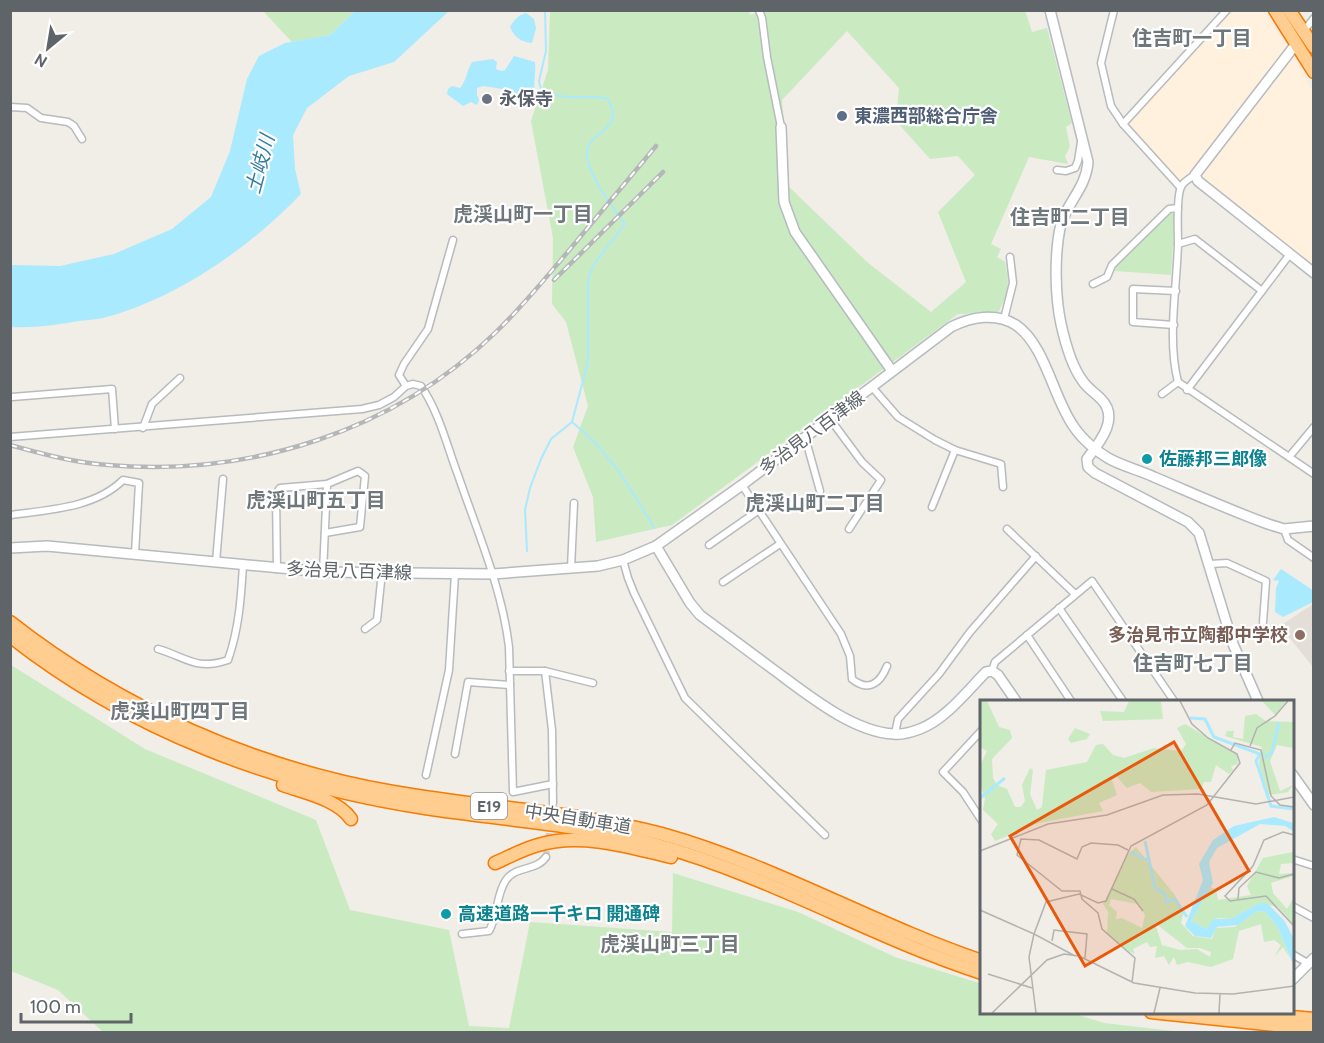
<svg xmlns="http://www.w3.org/2000/svg" width="1324" height="1043" font-family="Cabin,'Noto Sans JP',sans-serif">
<style>
.commercial{fill:#fff1de}
.education{fill:#e3ded7}
.green{fill:#caeac2;fill-rule:evenodd}
.water{fill:#a9eaff}
.lines{fill:none;stroke-linecap:round;stroke-linejoin:round}
.stream{stroke:#a9eaff;stroke-width:2}
.street-tunnel{stroke:#cccbc7;stroke-width:6;stroke-dasharray:6 3;stroke-linecap:butt}
.street-casing{stroke:#b7bbbe;stroke-width:9}
.secondary-casing{stroke:#b5bbbf;stroke-width:12}
.highway-casing{stroke:#f87a00;stroke-width:15}
.street{stroke:#fff;stroke-width:6}
.secondary{stroke:#fff;stroke-width:9}
.highway{stroke:#ffcd90;stroke-width:12}
.rail-casing{stroke:#b5b6b7;stroke-width:4.5}
.rail{stroke:#fff;stroke-width:2;stroke-dasharray:7;stroke-linecap:butt}
.worship-dot{fill:#6b7280;stroke:#fff;stroke-width:2}
.service-dot{fill:#5c6f8a;stroke:#fff;stroke-width:2}
.culture-dot{fill:#0f9aa8;stroke:#fff;stroke-width:2}
.education-dot{fill:#8d6e63;stroke:#fff;stroke-width:2}
.labels{text-anchor:middle;dominant-baseline:central;stroke-width:4.5;stroke-linejoin:round;paint-order:stroke}
.shield{fill:#fff;stroke:#8e9295;stroke-width:1.5}
.shield-label{font-size:16px;font-weight:bold;fill:#5e6468}
.worship-label{font-size:18px;font-weight:bold;fill:#5b616d;stroke:#fff;text-anchor:start}
.service-label{font-size:18px;font-weight:bold;fill:#4e5e75;stroke:#fff;text-anchor:start}
.street-label{font-size:18px;fill:#5e6468;stroke:#fff}
.culture-label{font-size:18px;font-weight:bold;fill:#0d838f;stroke:#fff;text-anchor:start}
.education-label{font-size:18px;font-weight:bold;fill:#785e54;stroke:#fff;text-anchor:end}
.neighbourhood-label{font-size:20px;font-weight:bold;fill:#6f777a;stroke:#fff}
.water-label{font-size:20px;font-style:italic;fill:#347d9f;stroke:#fff}
.inset-river{fill:none;stroke:#a9eaff;stroke-width:3}
.inset-road{fill:none;stroke:#b2b2b0;stroke-width:1.5}
.view{fill:#e8590c;fill-opacity:0.15;stroke:#e8590c;stroke-width:3}
.inset-edge{fill:none;stroke:#5e6468;stroke-width:3}
</style>
<rect width="100%" height="100%" fill="#f1ede7"/>
<g class="commercial">
<polygon points="1230,11 1267,11 1269,14 1267,16 1287,46 1182,182 1179,182 1127,123"/>
<polygon points="1291,57 1295,59 1313,92 1313,265 1203,178 1202,173"/>
</g>
<polygon class="education" points="1313,604 1313,667 1280,626"/>
<g class="green">
<path d="M747,10l4,5 9,-5h265l7,22 15,-4 25,95 -6,4 4,20 -5,9 3,8 -39,-7 -38,87 10,5 -4,8 8,5c5,23 4,30 -7,51l-40,1 -286,211 -76,17 -3,-45 -20,-50 15,-41 -22,-84 -14,-18 1,-66 -22,-117 17,-51 2,-59zM847,31l52,57 -3,33 34,38 28,-3 17,19 -37,37 28,70 -35,30 -64,-50 -80,-77 -5,-85z"/>
<polygon points="263,11 355,11 330,35 292,42"/>
<path d="M1170,212l5,3 -4,60 -56,-4c1,-7 7,-15 14,-17z"/>
<polygon points="11,665 145,749 316,820 350,910 449,930 469,1026 509,1028 530,922 672,932 673,873 798,912 895,957 982,984 982,1012 1069,1012 1104,1023 1182,1032 103,1032 58,990 11,971"/>
</g>
<g class="water">
<path d="M355,11h94l-55,51 -45,14 -42,32 -14,27 2,34 6,25c-50,52 -120,102 -191,122 -9,3 -21,4 -31,5 -23,4 -45,7 -68,6v-62l49,1 54,-12 58,-25 39,-32 19,-46 17,-72 12,-23 26,-13 45,-8z"/>
<path d="M526,13l8,6 2,9 -4,15c-11,-1 -18,-6 -22,-16 4,-7 8,-12 16,-14z"/>
<path d="M514,56l21,6c1,12 -2,22 0,34l-10,3h-21l-1,-10 -20,-3 -6,2v7l2,5 -2,5 -6,-3 -8,4 -16,-12 1,-5 4,-3 8,2c6,-6 7,-18 12,-26l21,-3 4,3 -1,7 5,2 4,-1z"/>
<polygon points="1281,569 1314,591 1313,602 1283,617 1275,612 1276,588 1279,581 1273,580"/>
</g>
<g class="lines">
<g class="stream">
<path d="M572,422c38,30 58,65 82,106"/>
<path d="M527,551l-2,-41 5,-22 11,-29 10,-20 21,-17 16,-60v-82l6,-16 31,-40c-12,-17 -38,-49 -38,-70 0,-26 39,-20 21,-55 -23,-5 -46,3 -67,-9l-2,-9 7,-30 -1,-41"/>
</g>
<polyline class="street-tunnel" points="546,857 550,825"/>
<g class="street-casing">
<g id="street">
<polyline points="759,10 762,18 767,57 781,127"/>
<polyline points="1114,10 1101,63 1111,106 1123,124 1180,187"/>
<polyline points="1303,32 1314,18"/>
<polyline points="10,107 27,108 41,118 68,122 74,126 82,139"/>
<polyline points="1123,124 1227,10"/>
<polyline points="1057,170 1066,171 1075,168 1078,161 1081,142"/>
<path d="M1195,175c-5,3 -12,7 -14,12 -5,11 -3,43 -3,56 -1,43 -11,97 0,139l136,92"/>
<polyline points="1178,244 1195,239 1262,291"/>
<polyline points="1093,284 1107,277 1112,265 1169,209 1178,208"/>
<polyline points="1004,319 1013,283 1010,257"/>
<polyline points="1174,325 1133,322 1133,289 1176,291"/>
<polyline points="406,386 399,375 404,364 428,329 453,240"/>
<polyline points="872,387 898,417 935,440 955,450 1001,464 1003,487"/>
<polyline points="1187,390 1290,254"/>
<polyline points="1162,394 1178,382"/>
<polyline points="12,397 112,389 115,429"/>
<polyline points="830,419 862,462 881,480 849,529"/>
<polyline points="143,428 152,404 180,378"/>
<path d="M10,437l352,-28 17,-4 15,-8 12,-11 7,-2 8,2c18,26 26,60 37,89 19,56 44,113 51,172l4,145 40,-8"/>
<polyline points="805,437 820,491"/>
<polyline points="1289,457 1314,427"/>
<path d="M742,485l99,149 9,22 2,23c16,13 28,5 35,-13"/>
<polyline points="932,507 955,450"/>
<path d="M10,515c38,-5 85,-7 113,-35l16,3 -4,71"/>
<polyline points="1007,529 1075,594"/>
<polyline points="1284,529 1288,540 1314,558"/>
<polyline points="709,545 759,510"/>
<polyline points="623,560 628,578 634,593 685,698 825,835"/>
<polyline points="216,562 223,479"/>
<polyline points="1210,564 1227,563 1266,581 1263,622"/>
<polyline points="571,568 574,503"/>
<polyline points="277,569 276,494 280,488 327,484 358,471 365,476 360,527 325,533"/>
<polyline points="323,572 327,484"/>
<polyline points="723,582 780,544"/>
<polyline points="1059,608 1123,701"/>
<polyline points="365,629 377,620 382,572"/>
<polyline points="1027,635 1071,701"/>
<path d="M158,649c28,8 38,22 70,11 11,-31 13,-62 15,-95"/>
<polyline points="509,671 545,671 593,683"/>
<polyline points="545,671 552,730 553,803"/>
<polyline points="992,671 995,662 1092,581 1174,701"/>
<polyline points="982,730 943,772 963,792 982,821"/>
<polyline points="895,734 898,719 939,674 970,632 1036,556"/>
<polyline points="455,754 468,682 510,685"/>
<polyline points="426,775 449,670 455,574"/>
<polyline points="1292,859 1314,866"/>
<polyline points="1292,906 1314,918"/>
<path d="M462,934l27,-3c9,-15 7,-37 17,-51 9,-14 31,-9 40,-23"/>
<polyline points="1292,954 1309,964"/>
</g>
</g>
<g class="secondary-casing">
<g id="secondary">
<path d="M1050,10l38,152c-2,26 -20,39 -27,62 -7,29 -6,72 0,100 4,18 10,41 21,56 5,8 12,12 19,19 19,19 -1,43 -14,60l1,8 7,6 93,49 11,11 34,111 25,57"/>
<polyline points="1296,44 1195,175 1198,181 1314,273"/>
<polyline points="781,127 784,202 795,232 892,371"/>
<path d="M656,546l34,57 10,12c23,17 46,34 70,52 33,24 81,65 124,67 8,1 18,-2 26,-5 26,-10 47,-38 66,-57l6,-1 6,4 18,26"/>
<path d="M10,548l37,-2 276,26 170,2 105,-8 25,-6 33,-14 86,-61 209,-158c20,-10 45,-15 65,-2 30,21 37,73 58,102 8,12 22,24 34,31 14,8 31,12 46,19 38,16 75,33 114,47l16,5 30,-3"/>
<polyline points="1292,774 1314,805"/>
<polyline points="1292,980 1314,958"/>
</g>
</g>
<g class="highway-casing">
<g id="highway">
<polyline points="1275,10 1314,72"/>
<polyline points="1289,10 1314,47"/>
<path d="M10,622c111,87 245,146 383,170 90,16 181,19 269,42 111,31 211,90 320,127"/>
<path d="M10,636c119,94 267,150 415,172 78,12 156,16 232,37 113,31 214,92 325,128"/>
<path d="M283,785c22,8 54,14 68,34"/>
<path d="M495,863c14,-6 28,-14 43,-18 42,-13 92,2 133,12"/>
<polyline points="1151,1012 1314,1029"/>
<polyline points="1237,1012 1314,1019"/>
</g>
</g>
<use href="#street" class="street"/>
<use href="#secondary" class="secondary"/>
<use href="#highway" class="highway"/>
<g class="rail-casing">
<g id="rail">
<polyline points="554,280 663,172"/>
<path d="M10,445c33,9 65,18 98,20 141,12 285,-33 388,-133 25,-24 47,-51 70,-78 30,-36 60,-72 90,-108"/>
</g>
</g>
<use href="#rail" class="rail"/>
</g>
<circle class="worship-dot" cx="487" cy="99" r="6"/>
<circle class="service-dot" cx="842" cy="116" r="6"/>
<g class="culture-dot">
<circle cx="1147" cy="459" r="6"/>
<circle cx="446" cy="914" r="6"/>
</g>
<circle class="education-dot" cx="1300" cy="635" r="6"/>
<g class="labels">
<rect class="shield" x="471" y="793" width="36" height="26" rx="4.5"/>
<g class="shield-label">
<text x="489" y="806">E19</text>
</g>
<g class="worship-label">
<text x="499" y="99">永保寺</text>
</g>
<g class="service-label">
<text x="854" y="116">東濃西部総合庁舎</text>
</g>
<g class="street-label">
<text transform="translate(812 433) rotate(-37)">多治見八百津線</text>
<text transform="translate(349 571) rotate(2)">多治見八百津線</text>
<text transform="translate(578 819) rotate(9)">中央自動車道</text>
</g>
<g class="culture-label">
<text x="1159" y="459">佐藤邦三郎像</text>
<text x="458" y="914">高速道路一千キロ 開通碑</text>
</g>
<g class="education-label">
<text x="1288" y="635">多治見市立陶都中学校</text>
</g>
<g class="neighbourhood-label">
<text x="1192" y="38">住吉町一丁目</text>
<text x="523" y="214">虎渓山町一丁目</text>
<text x="1070" y="217">住吉町二丁目</text>
<text x="316" y="500">虎渓山町五丁目</text>
<text x="815" y="503">虎渓山町二丁目</text>
<text x="1193" y="663">住吉町七丁目</text>
<text x="180" y="711">虎渓山町四丁目</text>
<text x="670" y="944">虎渓山町三丁目</text>
</g>
<g class="water-label">
<text transform="translate(260 164) rotate(-75)">土岐川</text>
</g>
</g>
<g transform="translate(980 700)">
<rect width="314" height="314" fill="#f1ede7"/>
<path d="M0,1h7l12,26 11,3 2,8 -20,21 1,19 4,7 10,4 8,18h6l4,-6 -3,-16 8,-17 3,2 -3,24 7,16 5,-3 4,-37 41,-8 9,-17 7,-1 10,11 11,3 30,-10 27,3 5,-7 -9,-16 8,-4 52,31 1,9 -7,2 2,4 -4,4 -13,-9 -5,17h-7l-3,7 -50,3 -11,-9 -13,5 -10,-11 -5,3 5,15 -18,8 4,8 -64,12 -44,18 -4,-7 7,-10 -15,-14 2,-11 -5,-15v-18l7,-15 -7,-4zM149,1h32l2,18 -60,2 -3,-10 24,1zM282,1h25l-12,14zM276,14l10,7 27,1v26l-16,-3 -7,16 10,30 13,-6 -5,7 -18,3 -7,-7 -4,-26 3,-15 -37,-11 2,-5h7l-1,6 10,2 2,-23zM95,28l15,6 -3,5 -16,4 -3,-4zM156,147l38,47 10,17 -3,12 12,13 19,3 4,-11 19,-1 22,-16 8,1 12,14 13,32 -7,-11 -9,10 7,-12 -7,-5 -10,2 -3,-18 -22,7 -6,28 -22,8 -23,-5 -11,3 -3,-8 -5,8 -5,-9 -9,2 2,-12 -7,1 -3,-5 -14,7 2,5 -7,-3 -21,-18 1,-21 -5,-8 25,-50zM131,199l27,5 7,11 -3,13 -20,-10 -6,1 1,-7 -8,-7zM175,223l32,25h13l11,4 -1,5 -13,-8 -17,1 -18,-5zM313,152v11l-12,1 -2,10 14,-1v3l-22,7 2,10 14,16 6,-10v25l-15,-17 -19,-4 -28,16 -14,-1 -10,11 -16,-8 19,-34 6,2 2,11 33,-5 -4,-9 16,-28z" fill="#caeac2" fill-rule="evenodd"/>
<path d="M294,117l19,6v8l-8,-5 -25,-2 -43,24 -8,14 4,21 -22,38 16,8 6,-10h18l28,-16 9,1 16,16 9,17v27l-16,-38 -12,-14 -8,-1 -19,14 -21,2 -6,11 -16,-2 -10,-10 18,-46 -4,-16 14,-24 21,-14z" fill="#a9eaff"/>
<path class="inset-river" d="M210,18l15,1 9,18 46,17 -4,7 15,45 23,3M285,58l7,-6 7,-30M0,98l25,-20M165,141l10,47 10,6 1,8 9,-3 12,18M150,152l17,8"/>
<path class="inset-road" d="M270,46l7,-18 18,-12 13,-15M251,50l4,-7 26,7 10,46 9,9 14,2M314,135l-11,-3 -19,8 -11,26 -28,30 5,5 36,-5 28,30M148,150l-10,-5 -27,-2 -9,4 -5,12 -38,-19 -18,-1 -4,16 45,36h18l2,8 16,14 4,16 33,29 -3,24M0,151l68,-27 59,-9 56,-20 35,-1 58,10 38,-7M132,189l22,10 9,12M258,199l1,-11 17,-16 23,6 15,-4M0,210l54,24 -5,23 7,56M72,241l2,-11 33,4 -2,24M95,256l-41,-22 12,-32 33,-8 19,9 8,-2 25,-55 76,-41 33,-42 -3,-9 -29,-16 -16,-14 -12,-23M8,274l44,14M12,313l55,-53 17,-6 15,2 55,27 61,10 38,1 61,-8M174,313l6,-25M239,313l1,-19"/>
<path class="view" d="M194,42l75,129 -164,95 -75,-130z"/>
<rect width="314" height="314" class="inset-edge"/>
</g>
<rect width="1324" height="1043" fill="none" stroke="#5e6468" stroke-width="24"/>
<g transform="translate(48 48) rotate(210)" stroke="#ffffff" stroke-width="4.5" paint-order="stroke">
<path d="M0-4.5L10 22L0 15L-10 22Z" fill="#5e6468"/>
<text y="-9" font-size="16" font-weight="bold" text-anchor="middle" fill="#5e6468">N</text>
</g>
<path d="M21 1013v9h110v-9" fill="none" stroke="#5e6468" stroke-width="3"/>
<text x="30" y="1013" font-size="18" fill="#5e6468" stroke="#ffffff" stroke-width="4.5" paint-order="stroke">100 m</text>
</svg>
